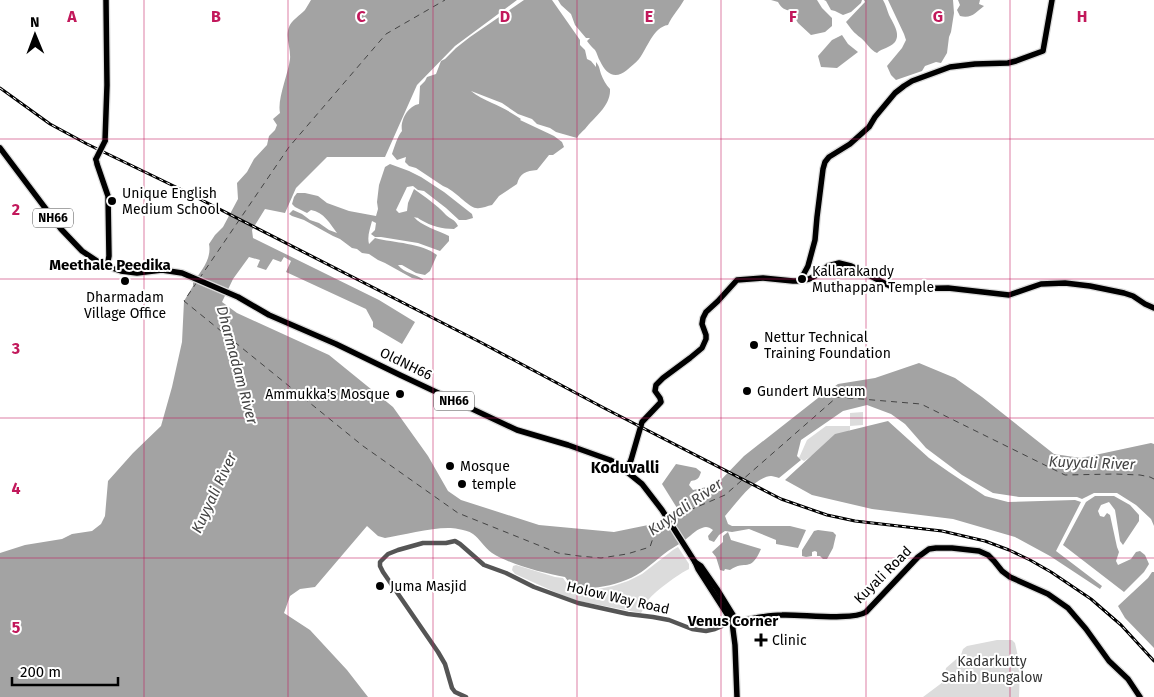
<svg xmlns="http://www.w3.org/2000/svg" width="1154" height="697" font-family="'Fira Sans',sans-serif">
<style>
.green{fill:#dcdcdc}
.water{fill:#a3a3a3}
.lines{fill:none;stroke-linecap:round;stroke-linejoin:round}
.ferry{stroke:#444;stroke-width:1;stroke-dasharray:6 5;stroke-linecap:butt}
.major-casing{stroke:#dbdbdb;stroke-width:8}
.minor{stroke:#555;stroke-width:4.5}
.major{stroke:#000;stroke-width:5.5}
.rail-casing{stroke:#000;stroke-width:3}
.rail{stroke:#fff;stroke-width:1;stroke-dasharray:4;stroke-linecap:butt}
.major-bridge-casing{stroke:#dbdbdb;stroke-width:8;stroke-linecap:butt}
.major-bridge{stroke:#000;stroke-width:5.5}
.grid{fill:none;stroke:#c2185b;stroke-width:1;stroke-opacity:0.55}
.poi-dot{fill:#000;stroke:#fff;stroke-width:2}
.labels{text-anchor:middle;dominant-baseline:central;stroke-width:4;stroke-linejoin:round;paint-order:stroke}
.shield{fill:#fff;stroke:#4c4c4c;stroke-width:1}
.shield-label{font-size:12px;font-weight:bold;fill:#000}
.poi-label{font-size:14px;fill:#000;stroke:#fff;text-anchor:start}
.street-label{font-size:14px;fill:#000;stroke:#fff}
.park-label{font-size:14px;fill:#333;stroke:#fff}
.neighbourhood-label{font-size:15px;font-weight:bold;fill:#000;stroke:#fff}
.water-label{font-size:15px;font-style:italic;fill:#444;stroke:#fff}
.quarter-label{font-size:16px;font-weight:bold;fill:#000;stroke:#fff}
.grid-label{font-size:16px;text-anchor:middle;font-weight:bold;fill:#c2185b;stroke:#fff;stroke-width:4;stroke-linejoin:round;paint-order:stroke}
</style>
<rect width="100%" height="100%" fill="#fff"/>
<g class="green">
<polygon points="863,412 863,425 850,426 850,430 804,461 799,458 807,440 826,426 850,426 850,413"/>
<path d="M678,547l11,17v5c-9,4 -38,25 -42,33 -3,4 -3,7 -6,11l-63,-12 -21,-8 -42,-19 -3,-4 1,-4 3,-1 39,12 8,1 5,7 6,5h19l20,-4 15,-5 14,-7 31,-24z"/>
<polygon points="997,640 1012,640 1015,643 1020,666 1019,697 923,697 943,682 946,668 961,655 963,649 967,646"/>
</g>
<g class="water">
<path d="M311,0h206l-62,46 -38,39 -32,72h-58l-31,31 -11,25 -20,-4 -13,21 1,8 126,62 36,22 -13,22 -29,-17v-5l-7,-13 -80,-37 5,-11 -7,-4 -3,5 -8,-3 -7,11 -9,-3 3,-7 -11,-3 -16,22 -11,23 15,11 92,42 64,52 35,49 20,35 13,9 78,25 75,7 44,-9 19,-15 -15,-24 14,-20 20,4 5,4c-2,7 -4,8 -10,9l-2,4 4,5 23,-5 28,-29 74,-58 20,-14 37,-6 44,-15 36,15 27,19 72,57 27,4 70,-15 3,1v82l-3,-7 -15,-14 -19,-12h-23l-12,6 -5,-2h-58l-26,-4 -31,-18 -36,-27 -21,-24 -14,-10 -24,-9 -24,6 -42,29 -4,16 4,4 -22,18c-3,-1 -6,-2 -8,-2 -17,1 -36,29 -46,40l3,8 4,2h58l16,4 -8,18 -22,-4v-4l-27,-11 -17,3 -7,-1 -6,4 -5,7 -5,-2 -1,-4 5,-6c-4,-3 -7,-4 -11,-2 -7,2 -12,9 -19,13 -6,5 -13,8 -19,13 -12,9 -23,21 -38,26 -17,7 -35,9 -53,8l-8,-11c-22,-4 -54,-12 -73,-24 -8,-6 -12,-14 -19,-19 -4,-3 -10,-4 -15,-5 -18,-4 -53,6 -73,9l-7,-2 -11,-10 -52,61 -15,2 -10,7 -6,17 26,17 37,40 21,27h-368v-144l25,-8 37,-6 10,-5 20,-3 9,-7 4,-8 3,-35 25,-28 28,-27 11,-39 10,-45 2,-41 9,-15v-3c8,-12 19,-24 16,-39l6,-9 8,-8 15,-28 -1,-16 10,-11 7,-13 13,-14 2,-9 6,-6 2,-5 -4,-6 7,-6c-3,-14 8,-38 10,-54 1,-11 -5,-21 -1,-32 2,-6 11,-12 16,-17 2,-3 4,-7 6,-10z"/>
<path d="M524,0h28l28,40v5l5,5 2,9 4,2 5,6v-5c4,5 3,6 5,12 2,5 5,11 9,15 1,17 -16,28 -25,40 -3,3 -6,5 -8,9l-21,-6 -6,-4 -13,-4 -5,-5 -14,-5 -16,-11 -31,-12c6,5 13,8 21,12 10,4 20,10 29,16l-1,1 34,16 8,6 2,5 -11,8h-4l-12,15c-11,1 -17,3 -20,14l-18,12 -7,9c-5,1 -11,4 -16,3 -8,-1 -21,-18 -33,-22l-27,-18 -7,-2 -4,-4 1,-5 -9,3 -5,-6c2,-6 6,-19 10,-23 -2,-11 6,-25 17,-27l1,-18 5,-5 2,-4 9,-3 5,-13 4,-2 11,-11 14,-11z"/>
<path d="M558,0h126c-5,9 -12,16 -16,25 -15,2 -21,24 -29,34 -3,4 -8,7 -12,11 -12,10 -21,4 -27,-9 -2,-3 -3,-8 -5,-11 -3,-3 -5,-5 -8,-9l3,-3h-4l-11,-13 -4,-11 -10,-9z"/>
<path d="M771,0h46l5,8 10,10v8l-7,6 -14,3 -13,-12 -7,-12c-6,-1 -10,-3 -13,-9z"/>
<polygon points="824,0 862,0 861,3 851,12 843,15 835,11 831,10 826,1"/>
<path d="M864,0h19c3,5 4,10 6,15 4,8 12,19 6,27 -5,6 -13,6 -18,11 -7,-3 -10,-10 -16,-15 -8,-6 -9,-8 -15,-16l19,-20z"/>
<polygon points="888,0 953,0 954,13 951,32 949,37 947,53 941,63 936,62 925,66 922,71 896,80 891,75 887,66 902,48 906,40 904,34"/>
<path d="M956,0h24l-1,4 5,2c-8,6 -12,13 -24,10l-3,-6 3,-5 -2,-5z"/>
<polygon points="842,35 848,44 858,52 837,68 821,67 818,56 832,40"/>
<path d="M390,164l19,7 12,6 23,15 28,22 1,4 -7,2h-7l-13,-12 -22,-17 -6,-1 -5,-4 -6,1 -11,23 3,3 8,-2 1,-8 6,-14c11,8 23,16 32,26 4,4 9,4 12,11l-4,3c-12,0 -23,-3 -33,-9 -7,-4 1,-1 -7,-3 6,8 25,14 35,19v5l-9,10 -22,-8 -37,-6h-6l-4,-3 4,-4 1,-7 -4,-2c-2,8 -5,15 -3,23l6,-6c19,5 47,5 62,17l-7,16 -5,4 -9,-2 -14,-8h-4c6,8 18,9 26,15l-12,-2 -27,-15 -7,-3 -9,-6 -7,-1 -5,-4 -5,-1 -12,-9 -7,-3 -29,-16 -12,-4 -3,-2 4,-4 9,4 8,6 9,3 10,7 8,3c-7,-9 -13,-21 -26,-23l-4,3 -12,-6 -3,-3 2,-7 3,-4h8l13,3 9,7 22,8 27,5 2,-7 -1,-7 2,-17 6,-18z"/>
<polygon points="888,421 929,458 949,472 985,496 1008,502 1075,500 1081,502 1056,551 1102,586 1100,589 1050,556 1015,537 953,519 872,509 812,495 785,480 835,434"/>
<polygon points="1095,496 1114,496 1130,505 1139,515 1139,521 1123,545 1120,541 1115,510 1109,502 1101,505 1098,511 1100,516 1104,517 1107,513 1110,515 1117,547 1119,552 1116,561 1118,565 1131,559 1136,552 1140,551 1145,555 1149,564 1144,572 1124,592 1063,545 1086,502"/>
<polygon points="818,530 833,532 836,535 833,548 827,559 823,559 820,556 817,556 817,552 815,551 812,552 812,556 806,557 802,556 802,550 814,531"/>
<path d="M728,532l3,8 30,9c-11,25 -15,10 -31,21l-5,-1 -1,2 -4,-1 -4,-13 -4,-5 11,-10v-6z"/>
<polygon points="1152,572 1154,572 1154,648 1125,618 1118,606 1148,578"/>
</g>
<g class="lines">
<g class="ferry">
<polyline points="199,279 289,147 386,34 445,0"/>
<polyline points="197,282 184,301 363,446 458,513 558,553 579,556 601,558 627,554 650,547 658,523 665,520"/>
<polyline points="669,519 725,495 837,397 921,404 1065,475 1115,474 1140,475 1150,477 1154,479"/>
</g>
<g class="major-casing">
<g id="major">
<polyline points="105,141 107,85 106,0"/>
<polyline points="0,148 61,229 82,251 103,265 121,271 137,273 162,270 182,273 238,297 269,315 336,344 400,375 517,430 568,445 610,460 616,463 642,484 662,510 695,562 698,569 732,622"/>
<polyline points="96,159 97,164 108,196 109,256 107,266"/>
<polyline points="800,281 809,279 819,274 828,266 839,263 851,266 896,289 948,288 1009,295 1041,284 1065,283 1090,286 1124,293 1133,296 1145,304 1154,308"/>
<polyline points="626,471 631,460 642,422 661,402 660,398 655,391 656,385 663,378 690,358 702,348 706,339 706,335 702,324 703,318 706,312 718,301 737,280 763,278 793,281 800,281 808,266 815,240 817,217 823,169 825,162 829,157 850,144 869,127 875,117 895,93 904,86 912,81 950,67 975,64 1008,63 1016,61 1043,51 1052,0"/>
<polyline points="695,562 701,566 717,589 733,615 732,622 735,645 737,697"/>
<path d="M732,622c17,-2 33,-7 50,-7 19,-1 70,6 84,-3l52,-55 11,-8 7,-1h16l27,3 9,4 6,6 8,10 8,6 38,17 20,14 18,21 23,32 19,18 12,18"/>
</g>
</g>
<polyline class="minor" points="466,697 455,692 452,688 445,664 438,652 383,572 380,566 380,562 388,554 398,550 423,543 446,543 455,541 460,544 484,565 506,573 534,587 578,603 628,614 653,617 669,620 692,629 706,631 715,629 732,622"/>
<use href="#major" class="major"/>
<g class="rail-casing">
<polyline id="rail" points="0,88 50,124 87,144 180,189 480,342 604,408 781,499 827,515 855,521 942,531 985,541 1009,550 1030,560 1051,572 1091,599 1121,625 1154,661"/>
</g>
<use href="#rail" class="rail"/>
<g class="major-bridge-casing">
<polyline id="major-bridge" points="96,159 105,141"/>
</g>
<use href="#major-bridge" class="major-bridge"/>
</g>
<path class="grid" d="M144,0v697M288,0v697M433,0v697M577,0v697M721,0v697M866,0v697M1010,0v697M0,139h1154M0,279h1154M0,418h1154M0,558h1154"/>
<g class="poi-dot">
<circle cx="112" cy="201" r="5"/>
<circle cx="802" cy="279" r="5"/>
<circle cx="125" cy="281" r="5"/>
<circle cx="754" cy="345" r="5"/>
<circle cx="747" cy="391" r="5"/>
<circle cx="400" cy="394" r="5"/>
<circle cx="450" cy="466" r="5"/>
<circle cx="462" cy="484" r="5"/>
<circle cx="380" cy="586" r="5"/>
<path d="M758.5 632.5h5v5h5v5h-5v5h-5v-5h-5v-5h5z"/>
</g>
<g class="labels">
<g class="shield">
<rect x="33" y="208.5" width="40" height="19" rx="4"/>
<rect x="434" y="391.5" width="40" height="19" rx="4"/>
</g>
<g class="shield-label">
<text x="53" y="218">NH66</text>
<text x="454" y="401">NH66</text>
</g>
<g class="poi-label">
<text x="122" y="193">Unique English<tspan x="122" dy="16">Medium School</tspan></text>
<text x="812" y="271">Kallarakandy<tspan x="812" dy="16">Muthappan Temple</tspan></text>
<text x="125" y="297" text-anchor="middle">Dharmadam<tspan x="125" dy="16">Village Office</tspan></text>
<text x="764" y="337">Nettur Technical<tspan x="764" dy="16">Training Foundation</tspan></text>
<text x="757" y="391">Gundert Museum</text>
<text x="390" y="394" text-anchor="end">Ammukka's Mosque</text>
<text x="460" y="466">Mosque</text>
<text x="472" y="484">temple</text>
<text x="390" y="586">Juma Masjid</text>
<text x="772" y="640">Clinic</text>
</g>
<g class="street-label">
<text transform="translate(406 364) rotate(26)">OldNH66</text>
<text transform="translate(883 575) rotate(-45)">Kuyali Road</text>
<text transform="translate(618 598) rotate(13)">Holow Way Road</text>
</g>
<g class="park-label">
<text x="992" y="661">Kadarkutty<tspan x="992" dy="16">Sahib Bungalow</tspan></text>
</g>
<g class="neighbourhood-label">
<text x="110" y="265">Meethale Peedika</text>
<text x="733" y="621">Venus Corner</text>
</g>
<g class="water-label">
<text transform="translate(237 365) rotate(75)">Dharmadam River</text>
<text transform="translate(1092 463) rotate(2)">Kuyyali River</text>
<text transform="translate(214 493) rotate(-65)">Kuyyali River</text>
<text transform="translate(685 507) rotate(-35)">Kuyyali River</text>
</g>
<g class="quarter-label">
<text x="625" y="467">Koduvalli</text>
</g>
</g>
<g class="grid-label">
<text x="72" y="22">A</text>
<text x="216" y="22">B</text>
<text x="361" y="22">C</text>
<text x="505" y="22">D</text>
<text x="649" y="22">E</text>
<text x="793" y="22">F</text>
<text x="938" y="22">G</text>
<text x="1082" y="22">H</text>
<text x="16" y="215">2</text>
<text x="16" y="354">3</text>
<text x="16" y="494">4</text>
<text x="16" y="633">5</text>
</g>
<g transform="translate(35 35) rotate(359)" stroke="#ffffff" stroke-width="4" paint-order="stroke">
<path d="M0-4L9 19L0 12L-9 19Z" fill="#000000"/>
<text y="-8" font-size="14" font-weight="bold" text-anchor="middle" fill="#000000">N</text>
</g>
<path d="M12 677v8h106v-8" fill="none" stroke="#000000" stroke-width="2.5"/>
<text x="20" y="677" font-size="15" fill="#000000" stroke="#ffffff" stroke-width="4" paint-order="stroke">200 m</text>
</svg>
